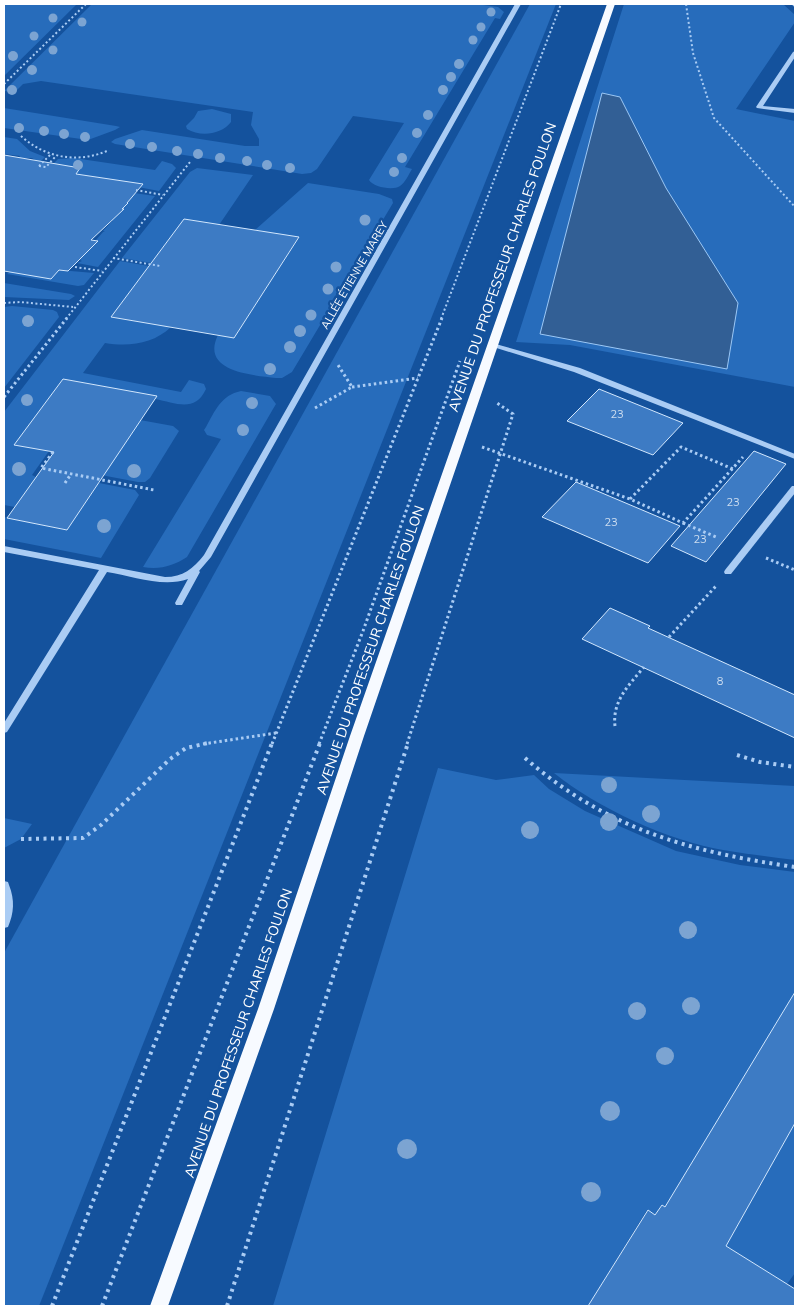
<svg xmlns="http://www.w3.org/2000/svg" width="799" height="1310" font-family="Mulish,sans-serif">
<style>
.green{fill:#276cbb;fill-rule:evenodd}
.water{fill:#325f95;stroke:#9cc8f6}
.building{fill:#3d7bc4;stroke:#d2e7fd}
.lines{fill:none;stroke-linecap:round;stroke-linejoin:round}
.path-far2{stroke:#aaccf4;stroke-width:2;stroke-dasharray:2 2.5;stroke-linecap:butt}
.path-far1{stroke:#aaccf4;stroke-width:3;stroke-dasharray:2.5 3;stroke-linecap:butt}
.path{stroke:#aaccf4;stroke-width:4;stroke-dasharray:3 4.5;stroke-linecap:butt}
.minor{fill:#aaccf4;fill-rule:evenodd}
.major{fill:#f7faff;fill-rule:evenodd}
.tree{fill:#7ca4d2}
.labels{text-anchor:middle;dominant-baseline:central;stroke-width:5;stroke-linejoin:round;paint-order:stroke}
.far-street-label{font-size:11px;fill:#fff;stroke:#14529d}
.number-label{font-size:11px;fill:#cedef0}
.street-label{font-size:14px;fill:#fff;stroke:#14529d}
</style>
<rect width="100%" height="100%" fill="#14529d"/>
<g class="green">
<polygon points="4,4 77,4 4,76"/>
<path d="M92,4h384l22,3 6,5 -4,7 -5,-1 -90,149 7,2c-3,5 -7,14 -12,17 -7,5 -27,1 -31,-6l35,-57 -51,-7 -36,53 -6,4 -9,1 -187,-30 -4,-2 4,-3 27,-9 103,16h14v-7l-8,-14 2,-13 -212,-31 -18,3 -8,8 -11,-1z"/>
<polygon points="530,4 556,4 39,1306 4,1306 4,953"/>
<path d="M624,4h159l12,11v7l-59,87 59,12v266l-225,-42 -54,-3zM602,93l18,4 46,91z"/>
<polygon points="4,108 116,126 120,127 115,130 88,140 4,128"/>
<path d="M212,109l19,5v8c-10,13 -31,15 -44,7l-1,-3 8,-8 4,-7z"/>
<polygon points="4,137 17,139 30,151 45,157 39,163 32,158 19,158 20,156 4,154"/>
<polygon points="74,158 155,170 162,161 172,164 176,168 159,191 138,187 139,184 76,174 80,168 53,164 58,159"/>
<polygon points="197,168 253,175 219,225 184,219 151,263 122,258 190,172"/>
<path d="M308,183l71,11 13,5 1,4 -101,169 -10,6h-6c-24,-3 -76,-6 -58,-43l16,3 65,-100 -44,-8z"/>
<polygon points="134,193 155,196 98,267 77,263 82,261 80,260 87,251 89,251 88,250 97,241 96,240 103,232 105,232 103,231 111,222 113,222 111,221 118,213 120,213 119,212 133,194 135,194"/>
<path d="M120,261l29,5 -38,51 60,10c-18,17 -42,20 -66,16l-22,30 98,19 8,-12 15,4 2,5c-11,24 -30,14 -51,10l1,-3 -93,-17 -48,65 34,7 -17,24 4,2 -21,30 -11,-2v-93z"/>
<polygon points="59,270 94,273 84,285 78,286 7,274 10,272"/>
<polygon points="4,283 71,294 75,296 69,300 4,297"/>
<polygon points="12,306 53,310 57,312 59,317 4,388 4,307"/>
<path d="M241,391l29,5 6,8 -3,5 -86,148c-14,9 -27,13 -44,10l78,-128 -14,-4 -3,-5 2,-3c9,-16 15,-32 35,-36z"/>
<polygon points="140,420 173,426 179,431 150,478 145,482 138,482 48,465"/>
<polygon points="99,483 135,490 139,495 101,558 4,539 4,517 67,530"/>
<polygon points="438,768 496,780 534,775 549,789 585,811 676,851 740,865 795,872 795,992 665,1207 662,1205 655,1215 647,1210 588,1306 273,1306"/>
<path d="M554,773l241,13v74c-24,-3 -48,-6 -72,-10 -54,-9 -126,-42 -169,-77z"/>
<polygon points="4,818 32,824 21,839 4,848"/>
<polygon points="795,1123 795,1273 787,1284 726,1246"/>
</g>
<polygon class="water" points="602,93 620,97 666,188 738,303 727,369 540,334"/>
<g class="building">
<polygon points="4,155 80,168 76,174 143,184 127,203 128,203 122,209 124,209 91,240 98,241 68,271 59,270 51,279 4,271"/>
<polygon points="184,219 299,237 234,338 111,317"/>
<polygon points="63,379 157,396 67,530 7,518 54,452 14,445"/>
<polygon points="599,389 683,423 653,455 567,421"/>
<polygon points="754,451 786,464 706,562 671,546"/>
<polygon points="576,482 680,526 648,563 542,517"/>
<polygon points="610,608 650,626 648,628 795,695 795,738 582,639"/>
<polygon points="795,992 795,1123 726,1246 795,1289 795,1306 588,1306 648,1210 655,1215 662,1205 665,1207"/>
</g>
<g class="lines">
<g class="path-far2">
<polyline points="686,4 693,53 714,118 795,207"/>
<polyline points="4,84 86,4"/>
<path d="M21,136c24,22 58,28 88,14"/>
<polyline points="39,166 46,167 56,156"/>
<polyline points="39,166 50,155"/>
<polyline points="136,190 163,195"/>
<polyline points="113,258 160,266"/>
<polyline points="75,267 102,271"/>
<polyline points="4,303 20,302 73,307"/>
<polyline points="66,319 190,162"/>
<polyline points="441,319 561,4"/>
</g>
<g class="path-far1">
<polyline points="352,387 418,378"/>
<polyline points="4,397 67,318"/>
<polyline points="315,408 352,387 338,365"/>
<polyline points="482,447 630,499 683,523 743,457"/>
<polyline points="53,452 41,468 154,490"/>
<polyline points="65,483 71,474"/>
<polyline points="630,499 681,447 733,469"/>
<polyline points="683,523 716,537"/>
<polyline points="766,558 795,570"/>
<polyline points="669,637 716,586"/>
<path d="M615,726c-3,-25 14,-41 29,-59"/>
<polyline points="203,744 276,733"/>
<polyline points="272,744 442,318"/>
<polyline points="319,744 363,631 460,361"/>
<polyline points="407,744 513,414 497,403"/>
</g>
<g class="path">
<polyline points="737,755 760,762 795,767"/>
<path d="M525,758c82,71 165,94 270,109"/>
<polyline points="21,839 83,838 101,825 170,759 186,748 208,743"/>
<polyline points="52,1306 272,743"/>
<polyline points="102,1306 320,743"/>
<polyline points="227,1306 408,743"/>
</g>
<g class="minor">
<path d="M515,4h6l-310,553 -12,14 1,1 -18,33h-6l-1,-2 13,-24c-25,9 -56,-3 -81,-7l-100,160 -3,1v-10l95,-153 -95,-18v-6l161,31c18,0 28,-8 39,-22z"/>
<polygon points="792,4 795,4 795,7 793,6"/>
<polygon points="795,51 795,57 763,106 795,109 795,113 757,108 756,107 793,52"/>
<polygon points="492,343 580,368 795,454 795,459 574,372 490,346 488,345"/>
<polygon points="792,486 795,486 795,493 731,574 725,574 724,572 725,570"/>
<path d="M4,881l4,1 1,3c6,15 5,28 -1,42l-4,1z"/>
</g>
<polygon class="major" points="607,4 615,4 364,736 274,1009 168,1306 150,1306 258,1009 350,736"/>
</g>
<g class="tree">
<circle cx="491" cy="12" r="4.5"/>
<circle cx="53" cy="18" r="4.5"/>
<circle cx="82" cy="22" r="4.5"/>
<circle cx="481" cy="27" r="4.5"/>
<circle cx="34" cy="36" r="4.5"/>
<circle cx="473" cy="40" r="4.5"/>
<circle cx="53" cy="50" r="4.5"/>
<circle cx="13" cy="56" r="5"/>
<circle cx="459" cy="64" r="5"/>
<circle cx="32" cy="70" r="5"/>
<circle cx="451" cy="77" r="5"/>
<circle cx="12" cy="90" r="5"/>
<circle cx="443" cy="90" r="5"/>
<circle cx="428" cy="115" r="5"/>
<circle cx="19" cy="128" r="5"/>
<circle cx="44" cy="131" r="5"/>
<circle cx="417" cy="133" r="5"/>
<circle cx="64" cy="134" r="5"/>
<circle cx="85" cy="137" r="5"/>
<circle cx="130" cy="144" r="5"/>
<circle cx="152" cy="147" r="5"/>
<circle cx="177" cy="151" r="5"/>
<circle cx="198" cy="154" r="5"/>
<circle cx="220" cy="158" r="5"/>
<circle cx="402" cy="158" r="5"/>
<circle cx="247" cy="161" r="5"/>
<circle cx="78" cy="165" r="5"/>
<circle cx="267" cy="165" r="5"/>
<circle cx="290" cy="168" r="5"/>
<circle cx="394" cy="172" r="5"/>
<circle cx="365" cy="220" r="5.5"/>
<circle cx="336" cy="267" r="5.5"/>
<circle cx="328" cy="289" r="5.5"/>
<circle cx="311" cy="315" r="5.5"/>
<circle cx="28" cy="321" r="6"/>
<circle cx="300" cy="331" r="6"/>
<circle cx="290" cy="347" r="6"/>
<circle cx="270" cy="369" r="6"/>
<circle cx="27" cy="400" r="6"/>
<circle cx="252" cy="403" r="6"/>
<circle cx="243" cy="430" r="6"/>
<circle cx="19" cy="469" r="7"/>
<circle cx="134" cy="471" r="7"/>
<circle cx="104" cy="526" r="7"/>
<circle cx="609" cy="785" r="8"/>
<circle cx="651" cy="814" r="9"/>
<circle cx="609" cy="822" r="9"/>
<circle cx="530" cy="830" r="9"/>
<circle cx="688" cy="930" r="9"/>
<circle cx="691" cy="1006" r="9"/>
<circle cx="637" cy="1011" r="9"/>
<circle cx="665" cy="1056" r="9"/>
<circle cx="610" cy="1111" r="10"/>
<circle cx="407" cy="1149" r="10"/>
<circle cx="591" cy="1192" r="10"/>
</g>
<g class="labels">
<g class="far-street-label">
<text transform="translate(354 275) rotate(-60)">ALLÉE ÉTIENNE MAREY</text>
</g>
<g class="number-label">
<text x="617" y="414">23</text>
<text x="733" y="502">23</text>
<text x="611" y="522">23</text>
<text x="700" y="539">23</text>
<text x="720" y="681">8</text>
</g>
<g class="street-label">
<text transform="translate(502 267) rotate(-71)">AVENUE DU PROFESSEUR CHARLES FOULON</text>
<text transform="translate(370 650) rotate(-71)">AVENUE DU PROFESSEUR CHARLES FOULON</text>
<text transform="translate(238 1033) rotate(-71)">AVENUE DU PROFESSEUR CHARLES FOULON</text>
</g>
</g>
<rect width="799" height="1310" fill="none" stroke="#ffffff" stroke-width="10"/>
</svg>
